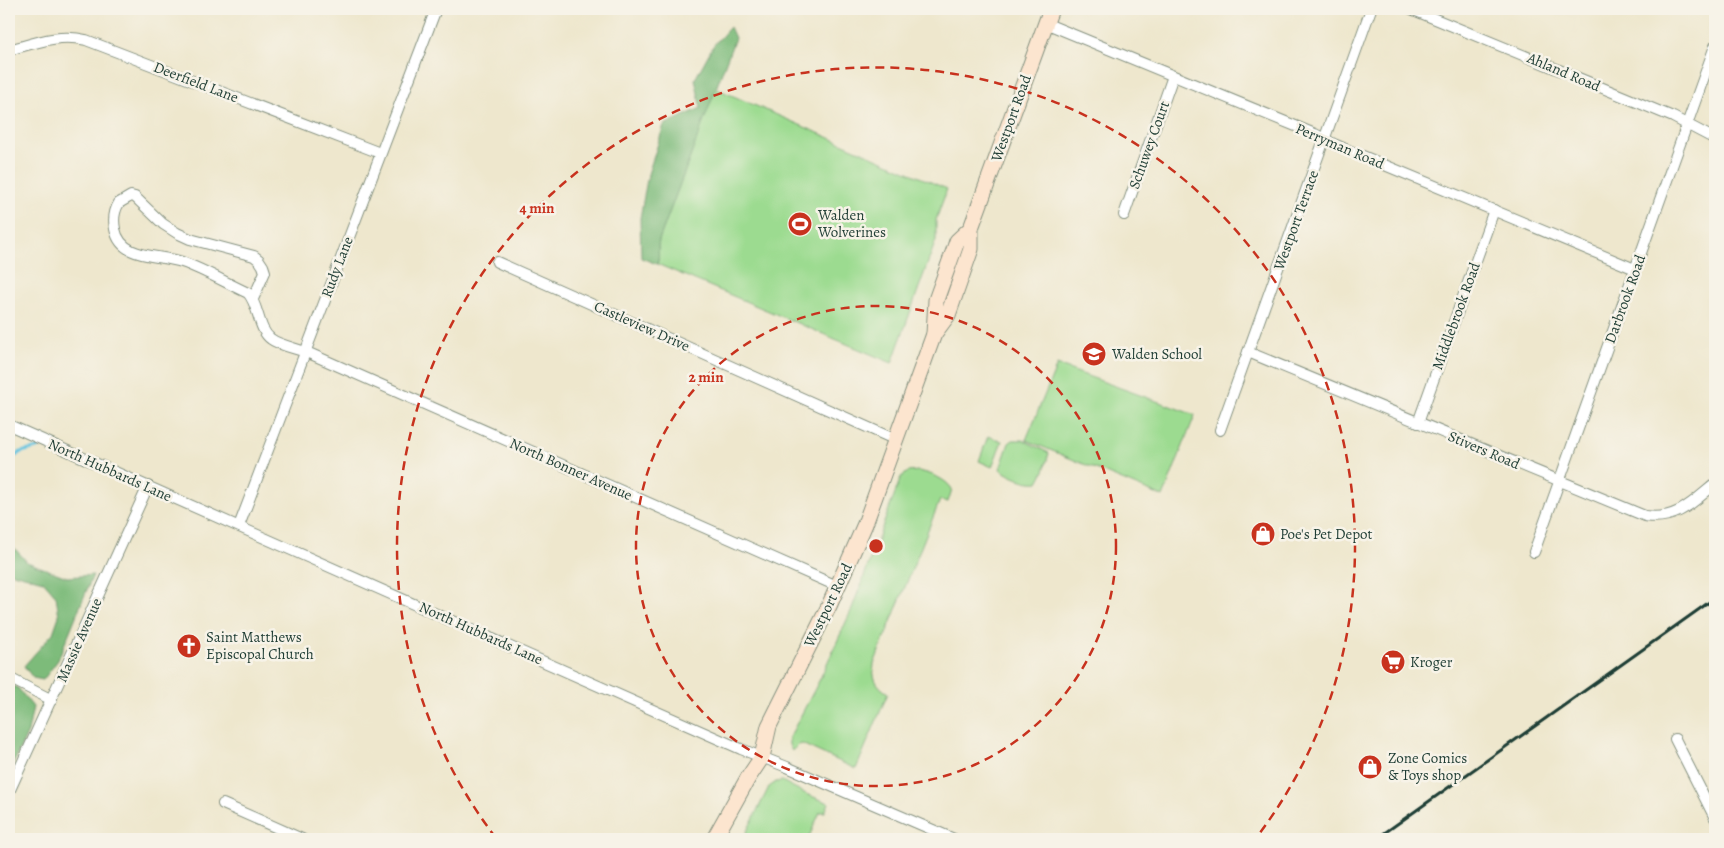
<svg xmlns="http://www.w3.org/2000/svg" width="1724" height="848" viewBox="0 0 1724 848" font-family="Alegreya,serif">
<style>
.green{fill:#9cdb90;stroke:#5e8c62}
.forest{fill:#7dbb7a;stroke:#4e7c57}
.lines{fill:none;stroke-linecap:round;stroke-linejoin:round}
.stream{stroke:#63c5e1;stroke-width:3}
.minor-casing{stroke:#869280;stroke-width:12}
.secondary-casing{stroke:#869280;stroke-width:17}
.minor{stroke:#fff;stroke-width:10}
.secondary{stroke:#fce5cf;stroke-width:15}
.rail{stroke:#1f3d34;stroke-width:3}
.ring{fill:none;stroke:#c8321e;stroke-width:2.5;stroke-dasharray:9 6}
.labels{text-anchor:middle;stroke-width:5;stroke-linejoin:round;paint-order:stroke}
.street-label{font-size:15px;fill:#1f3d34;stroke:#f7f3e8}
.poi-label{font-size:15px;fill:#1f3d34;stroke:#f7f3e8;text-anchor:start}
.centre{fill:#c8321e;stroke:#f7f3e8;stroke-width:2.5}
.ring-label{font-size:15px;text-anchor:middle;font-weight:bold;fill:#c8321e;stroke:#f7f3e8;stroke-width:5;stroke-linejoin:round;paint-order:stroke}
</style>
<rect width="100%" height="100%" fill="#f7f3e8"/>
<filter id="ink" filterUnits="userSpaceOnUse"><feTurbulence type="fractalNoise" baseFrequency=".02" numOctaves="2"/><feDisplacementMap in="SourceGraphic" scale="10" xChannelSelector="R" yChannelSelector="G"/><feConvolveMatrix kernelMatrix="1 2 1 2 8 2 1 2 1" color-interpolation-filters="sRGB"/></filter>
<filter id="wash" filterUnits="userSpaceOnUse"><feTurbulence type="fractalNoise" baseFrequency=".0096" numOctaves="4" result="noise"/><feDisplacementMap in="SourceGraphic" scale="20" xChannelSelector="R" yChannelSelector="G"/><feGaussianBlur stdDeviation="1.12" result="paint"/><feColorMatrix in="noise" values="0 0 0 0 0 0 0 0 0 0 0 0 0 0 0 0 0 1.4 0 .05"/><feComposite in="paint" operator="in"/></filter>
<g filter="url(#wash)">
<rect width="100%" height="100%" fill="#eee7cd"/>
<g class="green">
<path d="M715,88l232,101 -11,31v20l-44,123 -235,-99c3,-8 0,-15 2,-24z"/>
<path d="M1057,365l138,50 -32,82 -137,-57z"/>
<path d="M988,436l14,5 -10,26 -13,-6z"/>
<path d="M1013,440h10l26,13 -5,18 -6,11c-11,2 -29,-6 -38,-13l9,-26z"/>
<path d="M918,471c12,2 28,8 34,18l-4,13 -8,-2 -66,164c-2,13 2,22 14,29l-32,76 -54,-25 -4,1 -6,6 -3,-6v-7l30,-57 32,-70 50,-134 7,-5z"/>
<path d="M782,781l24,13 23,9 -4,9h-5l-12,27h-65l26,-52 7,-5z"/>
</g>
<g class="forest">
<path d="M730,27l5,11 -76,202c-2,9 1,16 -2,24l-16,-6 -1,-40 8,-44 16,-49 37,-17 -6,-29 18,-33z"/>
<path d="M9,542l18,20 40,15 26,-2 -35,85 -15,20 -10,-2 -9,-12 29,-33 6,-17 -3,-20 -13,-15 -34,-9z"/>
<path d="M9,684l9,4 15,19 -5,25 -19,41z"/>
</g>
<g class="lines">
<path class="stream" d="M9,459c6,-1 7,-4 12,-7 6,-2 12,-2 18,-5"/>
</g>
</g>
<g filter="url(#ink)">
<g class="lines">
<defs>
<g id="minor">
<path d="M1411,9l262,108 42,22"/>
<path d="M1045,23l270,111 19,10 301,125"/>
<path d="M9,50c26,-7 51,-17 77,-10l294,113"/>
<path d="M1124,215l49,-139"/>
<path d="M497,262l399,178"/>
<path d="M253,299l12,-27 -2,-6 -4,-6 -5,-4 -64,-17 -13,-6 -14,-9 -28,-27 -4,-1 -12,7c-5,8 -6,16 -4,26 6,31 43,25 67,33 23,8 44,21 66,31 11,12 10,37 23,46 9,7 29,10 40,15l526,232"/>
<path d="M1248,352l397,164c31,5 48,-14 70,-32"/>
<path d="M1418,423l76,-213"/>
<path d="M9,425l732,324 46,18 167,72"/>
<path d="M1220,430l151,-421"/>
<path d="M239,526l197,-517"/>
<path d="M1534,552l181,-506"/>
<path d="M9,678l43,22"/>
<path d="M1675,739l40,79"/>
<path d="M9,792l139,-306"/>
<path d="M223,804l79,35"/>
</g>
<g id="secondary">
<path d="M934,334l14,-19 7,-20 16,-46v-21l80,-219"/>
<path d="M714,839l34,-61 14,-21 7,-31 60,-120 36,-82 69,-190 2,-34 19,-53 2,-6 14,-13"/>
</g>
</defs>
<use href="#minor" class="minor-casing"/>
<use href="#secondary" class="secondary-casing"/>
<use href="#minor" class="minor"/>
<use href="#secondary" class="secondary"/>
<path class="rail" d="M1376,839l339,-241"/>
</g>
</g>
<g class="ring">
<circle cx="876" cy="546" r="240"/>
<path d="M496 838A479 479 0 1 1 1256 838"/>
</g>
<defs>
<symbol id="stadium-disc" viewBox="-11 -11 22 22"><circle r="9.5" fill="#c8321e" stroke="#f7f3e8"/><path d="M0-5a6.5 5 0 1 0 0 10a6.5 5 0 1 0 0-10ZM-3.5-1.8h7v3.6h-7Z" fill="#fff"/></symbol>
<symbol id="school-disc" viewBox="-11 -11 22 22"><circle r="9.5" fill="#c8321e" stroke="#f7f3e8"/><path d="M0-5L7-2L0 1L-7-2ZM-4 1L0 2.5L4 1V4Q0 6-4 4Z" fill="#fff"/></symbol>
<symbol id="shop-disc" viewBox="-11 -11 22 22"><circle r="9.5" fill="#c8321e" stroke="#f7f3e8"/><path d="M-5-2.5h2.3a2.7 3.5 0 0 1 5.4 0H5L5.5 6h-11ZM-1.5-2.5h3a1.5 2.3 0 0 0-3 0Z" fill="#fff"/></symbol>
<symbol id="church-disc" viewBox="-11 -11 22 22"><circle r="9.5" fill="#c8321e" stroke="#f7f3e8"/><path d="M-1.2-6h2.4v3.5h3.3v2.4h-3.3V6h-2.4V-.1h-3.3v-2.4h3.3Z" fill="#fff"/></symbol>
<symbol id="supermarket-disc" viewBox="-11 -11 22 22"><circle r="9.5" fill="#c8321e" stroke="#f7f3e8"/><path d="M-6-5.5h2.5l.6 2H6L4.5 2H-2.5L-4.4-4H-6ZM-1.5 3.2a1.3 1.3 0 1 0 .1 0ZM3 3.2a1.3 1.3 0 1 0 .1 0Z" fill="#fff"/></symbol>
</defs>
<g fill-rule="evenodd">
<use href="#stadium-disc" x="786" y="210" width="28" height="28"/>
<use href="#school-disc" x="1080" y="340" width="28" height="28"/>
<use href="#shop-disc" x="1249" y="520" width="28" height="28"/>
<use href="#church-disc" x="175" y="632" width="28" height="28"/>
<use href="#supermarket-disc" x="1379" y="648" width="28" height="28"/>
<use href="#shop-disc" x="1356" y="753" width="28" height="28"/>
</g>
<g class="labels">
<g class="street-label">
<text transform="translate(1564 72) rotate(23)" y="5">Ahland Road</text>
<text transform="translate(196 82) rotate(21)" y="5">Deerfield Lane</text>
<text transform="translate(1011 118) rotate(-70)" y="5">Westport Road</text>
<text transform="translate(1149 145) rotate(-70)" y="5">Schuwey Court</text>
<text transform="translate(1340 146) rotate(23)" y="5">Perryman Road</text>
<text transform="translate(1296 220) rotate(-70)" y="5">Westport Terrace</text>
<text transform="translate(337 267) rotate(-69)" y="5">Rudy Lane</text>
<text transform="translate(1625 299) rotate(-70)" y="5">Darbrook Road</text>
<text transform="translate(1456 316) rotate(-70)" y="5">Middlebrook Road</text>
<text transform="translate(642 326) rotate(24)" y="5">Castleview Drive</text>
<text transform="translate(1484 450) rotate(23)" y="5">Stivers Road</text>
<text transform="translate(571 469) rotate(24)" y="5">North Bonner Avenue</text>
<text transform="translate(110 470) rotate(24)" y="5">North Hubbards Lane</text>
<text transform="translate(828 605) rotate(-64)" y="5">Westport Road</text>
<text transform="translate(481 633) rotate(24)" y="5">North Hubbards Lane</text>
<text transform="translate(79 640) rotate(-66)" y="5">Massie Avenue</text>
</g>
<g class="poi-label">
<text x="818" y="220">Walden<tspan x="818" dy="17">Wolverines</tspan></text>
<text x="1112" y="359">Walden School</text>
<text x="1280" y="539">Poe's Pet Depot</text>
<text x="206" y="642">Saint Matthews<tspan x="206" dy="17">Episcopal Church</tspan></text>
<text x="1410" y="667">Kroger</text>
<text x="1388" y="763">Zone Comics<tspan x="1388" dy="17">&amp; Toys shop</tspan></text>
</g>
</g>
<circle cx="876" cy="546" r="8" class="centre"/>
<g class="ring-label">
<text x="537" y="213">4 min</text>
<text x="706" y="382">2 min</text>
</g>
<rect width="1724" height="848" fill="none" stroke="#f7f3e8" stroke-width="30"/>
</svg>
